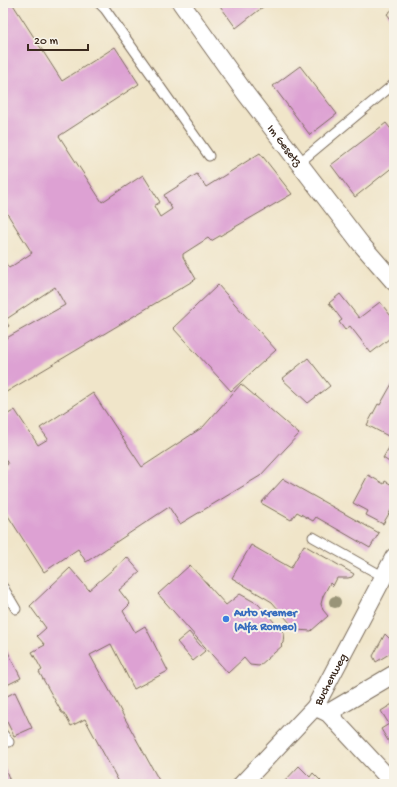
<svg xmlns="http://www.w3.org/2000/svg" width="397" height="787" viewBox="0 0 397 787" font-family="'Gochi Hand',sans-serif">
<style>
.building{fill:#dda1d3}
.lines{fill:none;stroke-linecap:round;stroke-linejoin:round}
.service-casing{stroke:#7a6b5a;stroke-width:11}
.minor-casing{stroke:#7a6b5a;stroke-width:19}
.service{stroke:#fff;stroke-width:9}
.minor{stroke:#fff;stroke-width:17}
.tree{fill:#999478}
.shop-dot{fill:#3f7fe0;stroke:#f7f3e8;stroke-width:1.5}
.labels{text-anchor:middle;stroke-width:4;stroke-linejoin:round;paint-order:stroke}
.street-label{font-size:12px;fill:#3b2a1e;stroke:#f7f3e8}
.shop-label{font-size:12px;font-weight:bold;fill:#366cbe;stroke:#f7f3e8;text-anchor:start}
</style>
<rect width="100%" height="100%" fill="#f7f3e8"/>
<filter id="ink" filterUnits="userSpaceOnUse"><feTurbulence type="fractalNoise" baseFrequency=".025" numOctaves="2"/><feDisplacementMap in="SourceGraphic" scale="8" xChannelSelector="R" yChannelSelector="G"/><feConvolveMatrix kernelMatrix="1 2 1 2 8 2 1 2 1" color-interpolation-filters="sRGB"/></filter>
<filter id="wash" filterUnits="userSpaceOnUse"><feTurbulence type="fractalNoise" baseFrequency=".012" numOctaves="4" result="noise"/><feDisplacementMap in="SourceGraphic" scale="16" xChannelSelector="R" yChannelSelector="G"/><feGaussianBlur stdDeviation="0.9" result="paint"/><feColorMatrix in="noise" values="0 0 0 0 0 0 0 0 0 0 0 0 0 0 0 0 0 1.4 0 .05"/><feComposite in="paint" operator="in"/></filter>
<g filter="url(#wash)">
<rect width="100%" height="100%" fill="#f0e5c9"/>
<g id="blocks">
<g class="building">
<path d="M9,3h3l50,78 53,-34 24,37 -80,52 43,66 41,-27 17,27 -6,4 6,11 12,-8 -8,-14 33,-21 9,13 54,-34 32,41 -81,47 -3,-3 -25,16v3l13,22 -193,115v-34l1,-1 -1,-2v-17l62,-35 -10,-18 -50,33 4,6 -6,4v-68l1,-1 5,7 23,-15 -29,-46v-200z"/>
<path d="M218,3h50l-32,25z"/>
<path d="M394,8v15l-7,-9z"/>
<path d="M300,66l37,48 -27,21 -37,-49z"/>
<path d="M386,123l8,10v33l-39,31 -24,-32z"/>
<path d="M218,285l58,65 -45,41 -58,-63z"/>
<path d="M340,294l19,24 21,-16 14,18v15l-23,18 -21,-27 -5,4 -6,-8 3,-2 -13,-17z"/>
<path d="M308,358l22,28 -22,17 -26,-24z"/>
<path d="M393,382h1v48l-4,7 -23,-12 11,-21 2,1z"/>
<path d="M241,384l58,50 -39,42 -80,48 -11,-17 -83,55 -8,-13 -34,23 -41,-64v-41l5,-3 -5,-8v-39l12,-7 23,35 10,-6 -8,-11 53,-35 49,74 61,-40z"/>
<path d="M394,439v26l-11,-7z"/>
<path d="M368,475l16,9 1,-3 9,5v19l-11,19 -17,-9 2,-4 -15,-8z"/>
<path d="M283,479l96,54 -9,15 -54,-31 -3,4 -16,-9 -6,8 -30,-17z"/>
<path d="M251,545l40,23 13,-23 50,29 -2,3 -4,1h-11l-4,8 -3,-3 -7,13 -2,8 2,6 5,6 -17,15 -15,-1 -24,-28 -40,-24z"/>
<path d="M127,557l13,15 -21,18 11,14 -7,7 12,21 10,-6 23,45 -34,18 -23,-45 -21,11 71,129h-41l-35,-65 -14,7 -7,-13h-2l-23,-41 3,-2 -10,-18 13,-7 -8,-9 9,-8 -16,-22 40,-38 19,22z"/>
<path d="M190,565l36,40 14,-11 18,10 26,29 -1,10 -2,2 1,1 -23,20 -9,-1 -6,-7 -16,15 -70,-79z"/>
<path d="M189,632l16,19 -12,10 -16,-19z"/>
<path d="M385,634l9,9v8l-18,11 -3,-6z"/>
<path d="M7,650l14,28 -18,9v-35z"/>
<path d="M15,692l17,36 -18,8 -11,-22v-16z"/>
<path d="M394,703v38l-4,3 -9,-15 8,-5 -8,-13z"/>
<path d="M4,765l7,19h-8v-18z"/>
<path d="M299,766l11,11 3,-4 8,8 -2,3h-37z"/>
</g>
</g>
</g>
<g filter="url(#ink)">
<use href="#blocks" fill-opacity="0" stroke="#7a6b5a" stroke-width="1"/>
<g class="lines">
<defs>
<g id="service">
<path d="M99,3l6,6 104,147"/>
<path d="M299,163l95,-79"/>
<path d="M313,537l71,40"/>
<path d="M3,587l13,22"/>
<path d="M3,734l6,8"/>
</g>
<g id="minor">
<path id="s1" d="M181,3l65,91 115,150 33,38"/>
<path d="M315,707l13,6 66,71"/>
<path d="M328,713l66,-39"/>
<path id="s2" d="M242,784l73,-77 79,-150"/>
</g>
</defs>
<use href="#service" class="service-casing"/>
<use href="#minor" class="minor-casing"/>
<use href="#service" class="service"/>
<use href="#minor" class="minor"/>
</g>
<circle class="tree" cx="335" cy="602" r="6"/>
</g>
<circle class="shop-dot" cx="226" cy="619" r="4"/>
<g class="labels">
<g class="street-label">
<text dy="4" stroke="none"><textPath href="#s1" startOffset="176">Im Gesetz</textPath></text>
<text dy="4" stroke="none"><textPath href="#s2" startOffset="138">Buchenweg</textPath></text>
</g>
<g class="shop-label">
<text x="234" y="616">Auto Kremer<tspan x="234" dy="14">(Alfa Romeo)</tspan></text>
</g>
</g>
<rect width="397" height="787" fill="none" stroke="#f7f3e8" stroke-width="16"/>
<path d="M28 44v6h60v-6" fill="none" stroke="#3b2a1e" stroke-width="2"/>
<text x="34" y="44" font-size="12" fill="#3b2a1e" stroke="#f7f3e8" stroke-width="3" paint-order="stroke">20 m</text>
</svg>
